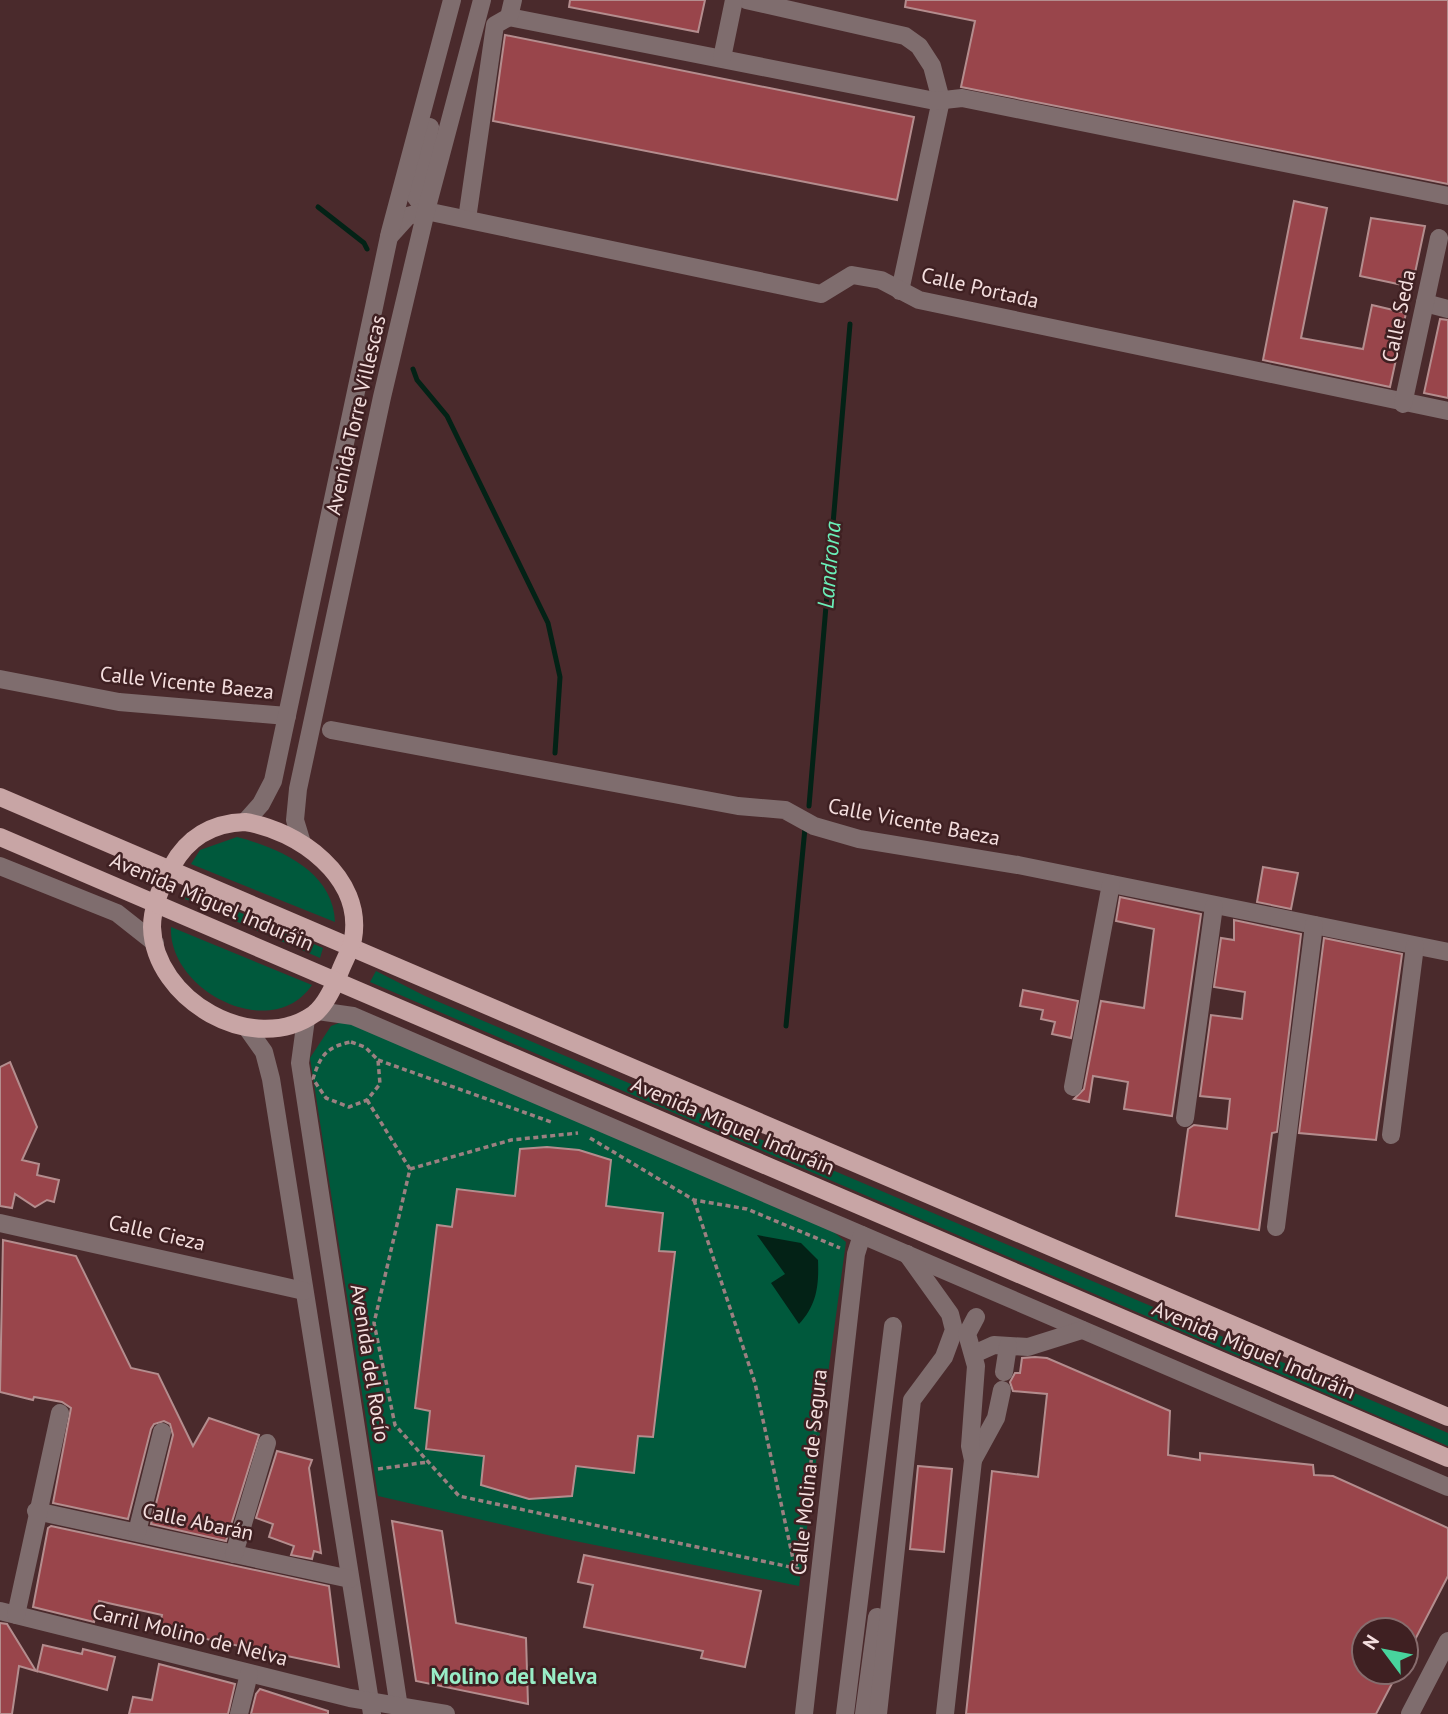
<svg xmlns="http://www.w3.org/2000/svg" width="1448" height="1714" viewBox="0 0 1448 1714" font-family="'PT Sans',sans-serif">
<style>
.green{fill:#00593c;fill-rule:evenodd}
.water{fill:#032216}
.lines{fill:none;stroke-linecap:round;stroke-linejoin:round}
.stream{stroke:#032216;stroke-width:5}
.building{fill:#99454b;stroke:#b48d8e;stroke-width:2}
.path{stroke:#9b8081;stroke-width:3.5;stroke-dasharray:5 3.5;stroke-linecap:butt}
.minor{stroke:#7f6d6e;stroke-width:18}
.major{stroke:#c8a5a5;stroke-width:18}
.labels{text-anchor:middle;stroke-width:5;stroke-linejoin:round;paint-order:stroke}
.street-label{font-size:21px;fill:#f4dede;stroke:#3f2022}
.water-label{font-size:23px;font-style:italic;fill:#6aefb8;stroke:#3f2022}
.neighbourhood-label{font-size:23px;font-weight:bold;fill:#98edc6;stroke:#3f2022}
</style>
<rect width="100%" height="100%" fill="#4a2a2c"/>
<g class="green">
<path d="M237,837c42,11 96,34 98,85l-144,-58 9,-14z"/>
<path d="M188,890l135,58 -3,10 -135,-59z"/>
<path d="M171,927l141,58c-40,59 -144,6 -141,-58z"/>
<path d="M376,971l49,25 1023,437v13l-1078,-464z"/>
<path d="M344,1021l486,208 16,13 -47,344 -234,-47 -187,-43 -68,-438 21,-32zM547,1147l32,3 31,10 -4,46 57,7 -4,38 16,2 -22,183h-15l-4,37 -58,-7 -4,30 -43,3 -48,-14 3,-29 -57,-7 3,-38 -15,-3 22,-182 15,1 5,-38 58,7 5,-46z"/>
</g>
<path class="water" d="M757,1235l44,8 17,17c1,25 -1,45 -19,64l-28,-41 14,-9z"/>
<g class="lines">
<g class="stream">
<path d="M318,207l46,36 3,6"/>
<path d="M413,369l4,11 30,36 101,207 12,54 -5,76"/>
<path d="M809,806l41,-482"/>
<path d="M786,1026l19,-198"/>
</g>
</g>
<g class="building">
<path d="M570,0h135l-7,32 -129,-25z"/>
<path d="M906,0h542v184l-487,-97 14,-66 -70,-14z"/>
<path d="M505,35l409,82 -17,83 -404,-79z"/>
<path d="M1294,201l33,7 -26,130 62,11 9,-44 34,8 -16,74 -127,-27z"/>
<path d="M1371,218l54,8 -13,61 -52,-11z"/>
<path d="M1440,319l8,1v78l-24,-5z"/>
<path d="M1263,867l35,6 -7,36 -34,-7z"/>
<path d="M1120,897l81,17 -29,202 -48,-7 4,-27 -35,-6 -4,26 -15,-3 10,-10 17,-88 43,7 10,-79 -38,-8z"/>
<path d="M1234,920l67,14 -24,198 -5,1 -13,97 -83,-14 12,-87 6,-4 33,4 3,-30 -30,-3 11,-81 31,4 3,-27 -31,-5 7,-49 13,2z"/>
<path d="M1324,938l78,16 -26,186 -77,-7z"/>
<path d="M1023,990l55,11 -7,37 -19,-4 3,-12 -14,-3 2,-9 -23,-4z"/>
<path d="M10,1062l27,65 -15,33 17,4 -2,11 22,5 -5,22 -7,-2 -12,7 -20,-13 -3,14 -12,-2v-139z"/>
<path d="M547,1147l32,3 32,10 -5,46 57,7 -4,38 16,1 -22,185 -15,-1 -4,37 -58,-7 -4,30 -43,3 -48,-14 3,-29 -58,-7 4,-38 -15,-3 22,-183 15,2 5,-38 58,7 5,-47z"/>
<path d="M3,1240l73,16 55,112 27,6 35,72 16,-28 50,17 -33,106 -75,-17 22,-89 -3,-11 -6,-3 -10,3 -3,5 -23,90 -75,-16 18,-95 -9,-6 -28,-5 -1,3 -33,-8z"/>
<path d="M1035,1357l12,1 123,53 -2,44 32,5v-7l113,12 1,10 19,1 115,52v48l-42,81v-27h-42v42h34l-22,42h-410l26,-243 46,6 9,-83 -34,-3 -3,-9 5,-9h5l2,-15z"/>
<path d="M277,1451l35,9 -3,8 12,85 -7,-2 -2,8 -21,-4 3,-9 -25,-9 4,-13 -17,-6z"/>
<path d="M918,1466l34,3 -8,83 -34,-3z"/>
<path d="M392,1521l50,10 14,92 70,15 2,66 -112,-23z"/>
<path d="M51,1526l278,60 10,81 -180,-38 3,-14 -63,-14 -5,21 -61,-15 15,-79z"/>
<path d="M584,1555l177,36 -16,76 -44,-9 2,-7 -119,-24 9,-42 -15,-3z"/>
<path d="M0,1623l7,1 29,47 -17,-5 -7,48h-12z"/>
<path d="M43,1645l39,9 1,-5 32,8 -8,33 -70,-19z"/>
<path d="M159,1664l76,20 -7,30h-99l4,-17 19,3z"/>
<path d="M260,1689l68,22v3h-77l5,-20z"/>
</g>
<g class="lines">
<g class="path">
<path d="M351,1042l14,5 13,13 2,24 -13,16 -18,7 -23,-9 -13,-19c7,-23 13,-32 38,-37z"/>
<path d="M378,1060l176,63"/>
<path d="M367,1100l43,69 -36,154 21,102 64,71 345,74"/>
<path d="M590,1138l104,62 53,9 93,39"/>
<path d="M410,1169l101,-29 67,-7"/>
<path d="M694,1200l61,183 40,185"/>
<path d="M378,1469l50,-7"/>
<path d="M796,1566l26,-180"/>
</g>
<g class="minor">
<path d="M746,0l159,36 14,10 13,20 9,34 -41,191"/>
<path d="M509,17l426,84 27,-3 486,98"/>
<path d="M722,58l12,-58"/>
<path d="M426,211l-11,-15 15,-69"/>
<path d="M467,219l28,-194 14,-8 4,-17"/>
<path d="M389,237l19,-21 18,-5 395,83 31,-19 29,5 38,20 529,111"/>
<path d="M1425,303l23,6"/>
<path d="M1403,404l36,-166"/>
<path d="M0,679l119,23 168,14"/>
<path d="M331,730l407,76 47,4 29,16 45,13 159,26 430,87"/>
<path d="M245,822l16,-18 12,-23 117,-549 62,-232"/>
<path d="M302,843l-7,-23 3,-31 84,-392 44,-186 56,-211"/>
<path d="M0,866l117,47 38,30"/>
<path d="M318,1011l35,5 1095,471"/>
<path d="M306,1019l-6,44 100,651"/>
<path d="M247,1028l17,24 7,27 101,635"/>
<path d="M1073,1087l38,-203"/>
<path d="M1185,1118l29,-212"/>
<path d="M1391,1135l24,-189"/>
<path d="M0,1223l304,68"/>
<path d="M1276,1227l38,-302"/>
<path d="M974,1354l20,-9 34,2 54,-17"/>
<path d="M1004,1372l4,-26"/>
<path d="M973,1460l23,-42 6,-28"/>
<path d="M36,1511l314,68"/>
<path d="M137,1532l25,-100"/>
<path d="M234,1554l33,-111"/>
<path d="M0,1611l350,87 96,16"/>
<path d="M16,1615l44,-202"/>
<path d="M239,1714l10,-40"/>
<path d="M804,1714l52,-460 6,-19"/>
<path d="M845,1714l48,-388"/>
<path d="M864,1714l13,-97"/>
<path d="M878,1714l34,-314 32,-43 10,-27 -4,-16 -43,-60"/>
<path d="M945,1714l28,-254 -3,-14 6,-80 -9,-32 9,-17"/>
<path d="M1410,1714l38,-73"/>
</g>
<g class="major">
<path d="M0,797l1448,620"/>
<path d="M245,822c53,8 119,55 108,117 -2,10 -8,20 -12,30 -6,14 -14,35 -27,45 -61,43 -160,-14 -162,-87 0,-21 10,-43 20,-61 16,-29 40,-43 73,-44z"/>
<path d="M0,837l1448,621"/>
</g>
</g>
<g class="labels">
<g class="street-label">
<text transform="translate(980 288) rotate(13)" y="7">Calle Portada</text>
<text transform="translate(1399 316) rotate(-78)" y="7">Calle Seda</text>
<text transform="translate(356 415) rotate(-77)" y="7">Avenida Torre Villescas</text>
<text transform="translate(187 683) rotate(6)" y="7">Calle Vicente Baeza</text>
<text transform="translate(914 822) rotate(11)" y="7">Calle Vicente Baeza</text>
<text transform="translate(212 902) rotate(23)" y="7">Avenida Miguel Induráin</text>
<text transform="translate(733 1126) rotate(23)" y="7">Avenida Miguel Induráin</text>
<text transform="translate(157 1233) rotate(13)" y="7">Calle Cieza</text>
<text transform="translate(1254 1350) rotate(23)" y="7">Avenida Miguel Induráin</text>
<text transform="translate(370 1363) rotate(81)" y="7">Avenida del Rocío</text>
<text transform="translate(809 1472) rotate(-84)" y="7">Calle Molina de Segura</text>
<text transform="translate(198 1522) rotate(12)" y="7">Calle Abarán</text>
<text transform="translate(190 1635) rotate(14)" y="7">Carril Molino de Nelva</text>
</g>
<g class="water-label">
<text transform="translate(829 565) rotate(-85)" y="8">Landrona</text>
</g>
<g class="neighbourhood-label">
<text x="514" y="1684">Molino del Nelva</text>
</g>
</g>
<g transform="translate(1385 1651) rotate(302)"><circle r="33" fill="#3f2022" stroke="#876c6d" stroke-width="2"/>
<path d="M0-5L12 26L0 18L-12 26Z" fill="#48d49d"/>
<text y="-10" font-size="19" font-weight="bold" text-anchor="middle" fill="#f4dede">N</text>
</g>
</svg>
